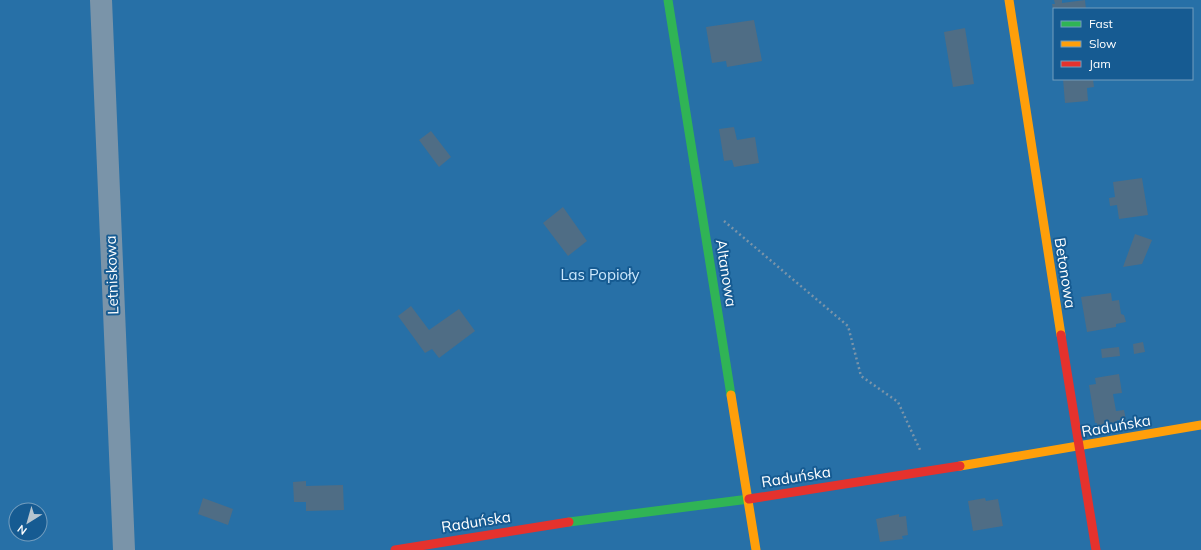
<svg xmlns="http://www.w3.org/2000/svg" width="1201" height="550" viewBox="0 0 1201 550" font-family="Mulish,sans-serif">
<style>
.green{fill:#2770a7;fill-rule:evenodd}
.building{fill:#4f6d85}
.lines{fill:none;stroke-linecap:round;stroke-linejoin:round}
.path{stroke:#7a94a9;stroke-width:2.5;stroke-dasharray:2 3;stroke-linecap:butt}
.street{stroke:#7a94a9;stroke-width:22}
.fast{stroke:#30b455;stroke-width:9}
.slow{stroke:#ff9f0a;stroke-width:9}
.jam{stroke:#e5322d;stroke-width:9}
.labels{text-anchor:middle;stroke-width:4;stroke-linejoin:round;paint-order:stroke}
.street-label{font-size:15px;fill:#fff;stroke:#165b92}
.park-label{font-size:15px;fill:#cbe7fc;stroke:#165b92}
</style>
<rect width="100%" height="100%" fill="#325876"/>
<path class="green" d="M0,0h1201v550h-1201zM1054,9h138v70h-138zM16,510h24v24h-24z"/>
<g class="building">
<path d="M1054,0h8v3l23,-3 1,9h-33l-1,-5h3z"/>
<path d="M754,20l8,41 -35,6 -1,-6 -14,2 -6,-36z"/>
<path d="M965,28l9,56 -21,3 -9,-55z"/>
<path d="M1063,79h30l1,8 -7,1 1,13 -23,2z"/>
<path d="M734,127l3,13 18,-3 4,26 -25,4 -2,-7 -8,1 -5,-32z"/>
<path d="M431,131l20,26 -12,10 -20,-27z"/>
<path d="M1142,178l6,37 -29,4 -2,-14 -7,1 -1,-8 6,-1 -2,-15z"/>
<path d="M563,207l24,34 -19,15 -25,-33z"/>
<path d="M1135,234l17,6 -10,24 -19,3z"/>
<path d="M1111,293l1,8 7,-1 2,14 3,1 2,7 -10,2v3l-29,5 -6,-35z"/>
<path d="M411,306l18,24 30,-21 16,22 -36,27 -7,-9 -7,4 -27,-37z"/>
<path d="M1143,342l2,10 -11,2 -1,-10z"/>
<path d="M1119,347l1,9 -18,2 -1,-9z"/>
<path d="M1119,374l3,19 -9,1 3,17 8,-1 2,10h-9l1,6 -20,3 -1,-6h-2l-6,-38 7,-1 -1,-6z"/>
<path d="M306,481v5l37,-1 1,25 -38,1v-9h-12l-1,-20z"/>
<path d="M203,498l30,11 -5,16 -30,-11z"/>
<path d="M985,498l1,3 12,-2 5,27 -30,5 -5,-30z"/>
<path d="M899,514v3l7,-1 2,19 -6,1 1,3 -23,3 -4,-23z"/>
</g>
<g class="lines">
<path class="path" d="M724,221l124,105 13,50 37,26 23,50"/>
<path class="street" d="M101,0l23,550"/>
<g class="fast">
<path d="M668,0l63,395"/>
<path d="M569,522l180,-23"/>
</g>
<g class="slow">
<path d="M1009,0l52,335"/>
<path d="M731,395l25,155"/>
<path d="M960,466l241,-41"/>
</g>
<g class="jam">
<path d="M1061,335l35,215"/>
<path d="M749,499l211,-33"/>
<path d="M395,550l174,-28"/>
</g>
</g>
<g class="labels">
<g class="street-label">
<text transform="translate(726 273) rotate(81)" y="5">Altanowa</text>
<text transform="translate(1065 273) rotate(81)" y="5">Betonowa</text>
<text transform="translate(112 275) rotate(-92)" y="5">Letniskowa</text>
<text transform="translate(1116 426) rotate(-10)" y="5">Raduńska</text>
<text transform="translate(796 477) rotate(-9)" y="5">Raduńska</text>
<text transform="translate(476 522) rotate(-9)" y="5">Raduńska</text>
</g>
<g class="park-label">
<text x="600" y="280">Las Popioły</text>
</g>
</g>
<rect x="1053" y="8" width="140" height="72" fill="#165b92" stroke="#739dbe"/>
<rect x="1061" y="21" width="20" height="6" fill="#30b455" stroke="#739dbe"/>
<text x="1089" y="28" font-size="12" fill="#ffffff">Fast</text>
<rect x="1061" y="41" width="20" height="6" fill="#ff9f0a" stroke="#739dbe"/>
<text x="1089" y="48" font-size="12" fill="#ffffff">Slow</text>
<rect x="1061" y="61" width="20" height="6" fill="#e5322d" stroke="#739dbe"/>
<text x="1089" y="68" font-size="12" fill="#ffffff">Jam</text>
<g transform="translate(28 522) rotate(217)"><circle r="19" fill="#165b92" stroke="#739dbe"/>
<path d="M0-3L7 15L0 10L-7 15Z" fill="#b7c5cf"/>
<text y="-6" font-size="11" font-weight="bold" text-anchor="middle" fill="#ffffff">N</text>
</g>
</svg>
